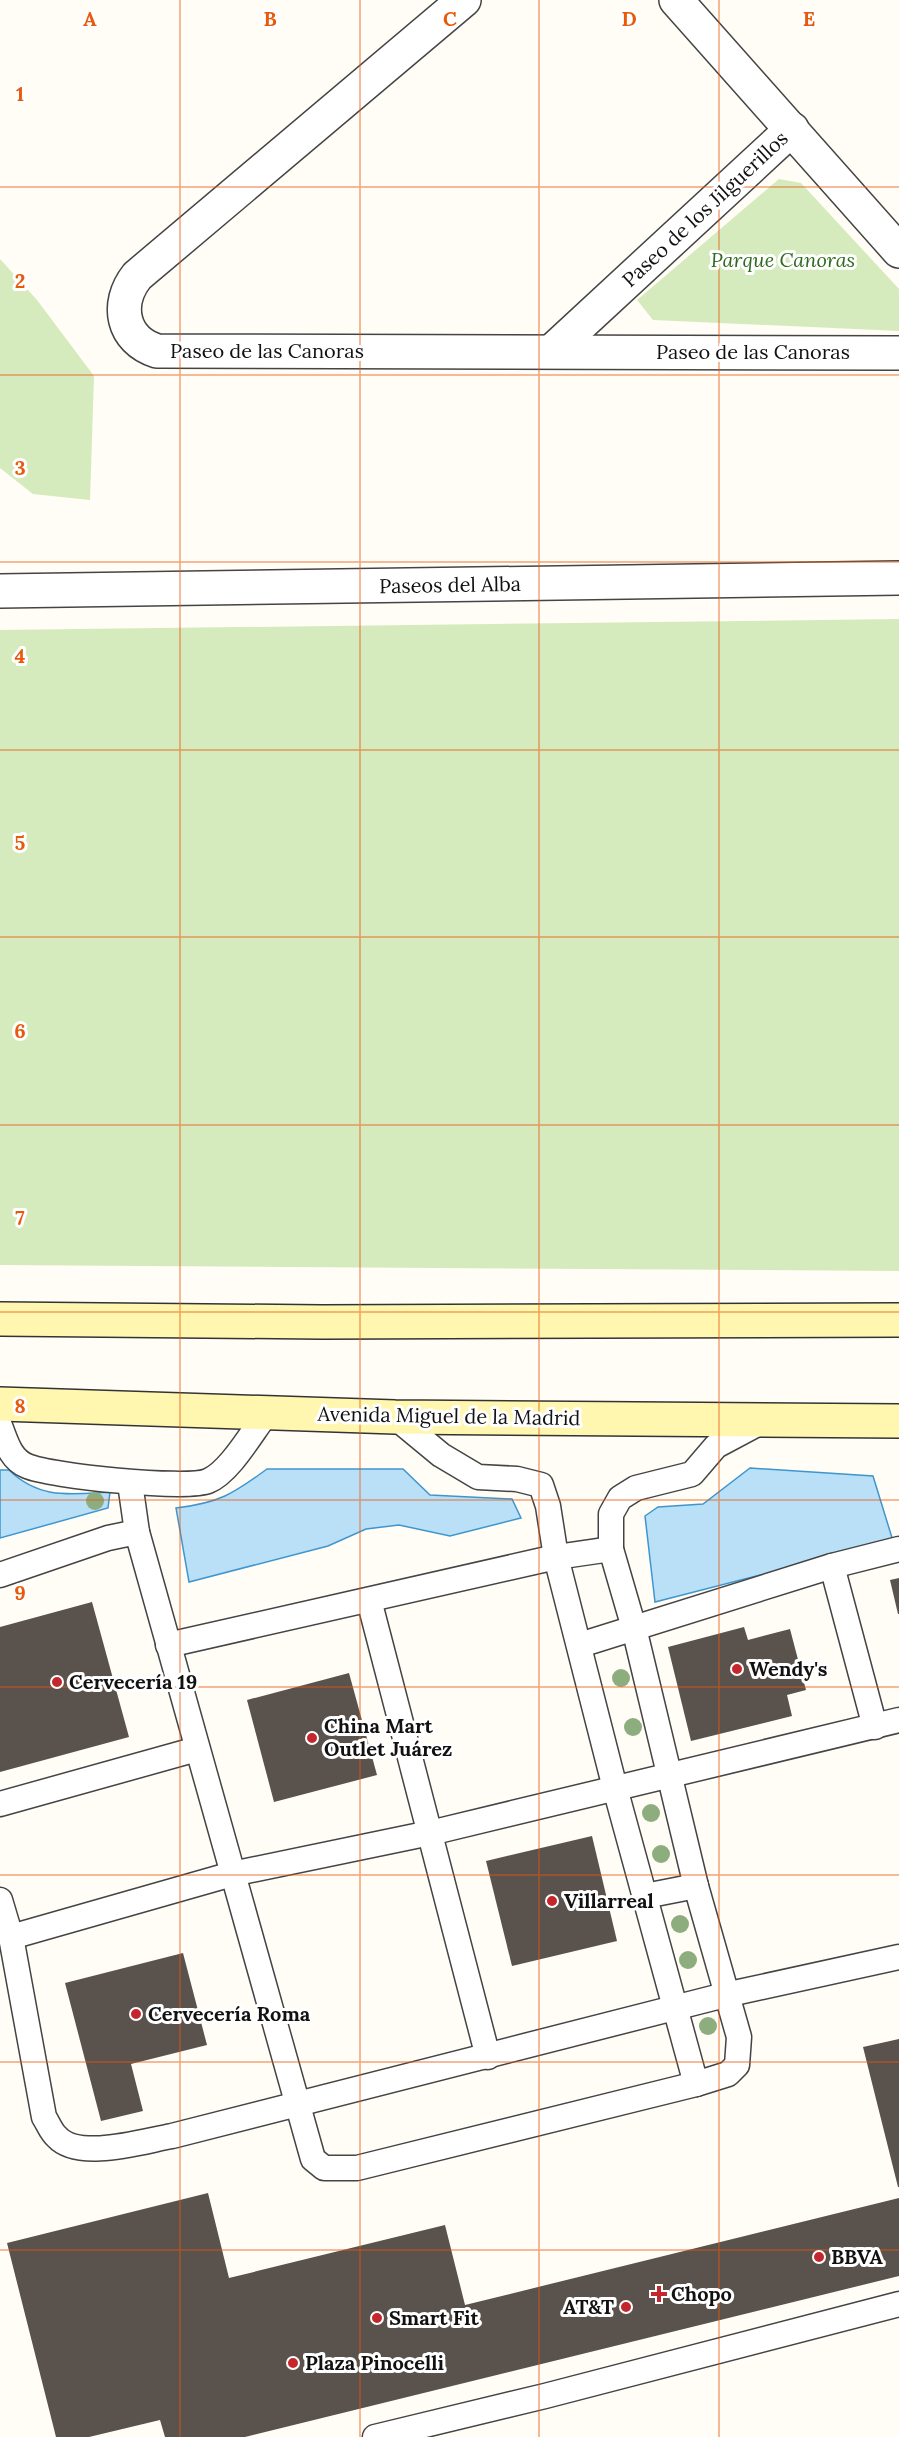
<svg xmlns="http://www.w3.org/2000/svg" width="899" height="2437" viewBox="0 0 899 2437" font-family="Lora,serif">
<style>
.green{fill:#d5ebbd}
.water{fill:#b9e0f7;stroke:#3f96cf;stroke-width:1.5}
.building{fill:#5a524d}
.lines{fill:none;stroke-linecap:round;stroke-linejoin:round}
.service-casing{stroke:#444;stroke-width:27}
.minor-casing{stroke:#444;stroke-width:36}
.tertiary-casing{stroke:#444;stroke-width:36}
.secondary-casing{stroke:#333;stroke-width:36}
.service{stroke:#fff;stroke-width:24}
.minor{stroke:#fff;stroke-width:33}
.tertiary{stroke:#fff;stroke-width:33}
.secondary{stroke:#fff6b0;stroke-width:33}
.tree{fill:#8dad7f}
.grid{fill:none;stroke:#e8590c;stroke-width:1.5;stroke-opacity:0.55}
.poi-dot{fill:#c4262e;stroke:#fff;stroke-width:2}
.labels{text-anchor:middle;stroke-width:6;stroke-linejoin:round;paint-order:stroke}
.street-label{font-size:20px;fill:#111;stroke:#fff}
.park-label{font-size:20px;font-style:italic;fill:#2f6b1f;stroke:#fff}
.poi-label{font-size:20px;font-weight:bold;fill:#111;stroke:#fff;text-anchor:start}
.grid-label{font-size:20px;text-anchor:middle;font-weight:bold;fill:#e8590c;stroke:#fff;stroke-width:6;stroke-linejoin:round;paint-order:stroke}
</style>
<rect width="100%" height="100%" fill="#fffdf5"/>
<g class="green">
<path d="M779,179l22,4 98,106v42l-246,-11 -16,-20z"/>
<path d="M0,259l37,41 57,76 -4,124 -57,-6 -33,-26z"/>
<path d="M899,619v652l-899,-6v-635z"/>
</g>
<g class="water">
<path d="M750,1468l123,8 20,65 -238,61 -10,-86 13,-9 45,-3z"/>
<path d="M267,1469h136l27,26 82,4 9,19 -71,18 -51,-11 -33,4 -38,17 -139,36 -13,-74c43,-5 57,-14 91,-39z"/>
<path d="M0,1470h9c31,30 62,24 101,22l-2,16 -108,30z"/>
</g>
<g class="building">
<path d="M899,1578v36h-1l-8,-34z"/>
<path d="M92,1602l37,135 -129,35v-145z"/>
<path d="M744,1627l4,13 42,-11 16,61 -19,5 5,21 -101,25 -23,-94z"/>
<path d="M349,1673l28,102 -103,27 -27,-102z"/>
<path d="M592,1836l25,105 -105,25 -26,-105z"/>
<path d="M183,1953l24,92 -76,19 12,47 -42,10 -36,-138z"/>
<path d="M899,2039v148h-1l-35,-140z"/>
<path d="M208,2193l21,85 216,-53 20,80 434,-107v78l-654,161h-80l-5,-17 -71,17h-33l-49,-194z"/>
</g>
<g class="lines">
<defs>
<g id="service">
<path d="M395,1417l46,38 37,22 39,2 24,6 7,21 8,51 59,231 81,296 32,-10 9,-9 2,-28 -43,-151 -62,-258 -23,-79v-35l9,-16 16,-10 56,-14 24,-28 47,-25"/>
<path d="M0,1426c6,15 10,33 27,40 23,10 159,24 181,15 22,-9 44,-49 59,-68"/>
<path d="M130,1483l7,49"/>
<path d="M832,1566l67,-17"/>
<path d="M0,1575l108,-37 29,-6 176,627 11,9h33l339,-84"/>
<path d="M369,1600l119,457"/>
<path d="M168,1645l388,-88 55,-8"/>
<path d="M580,1645l252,-79 43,161"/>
<path d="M0,1804l197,-55"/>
<path d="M645,1896l51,-10"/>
<path d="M0,1900l11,37 33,180c4,6 7,15 13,20 22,24 86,4 115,-1l553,-141 174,-38"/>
<path d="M11,1937l221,-63 198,-41 469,-113"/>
<path d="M375,2437l170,-41 354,-92"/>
</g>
<g id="minor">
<path d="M464,0l-327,276c-22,28 -15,64 20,75l742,2"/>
<path d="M676,0l223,251"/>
<path d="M552,351l240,-222"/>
</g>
<path id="tertiary" d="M0,591l899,-13"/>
<g id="secondary">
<path d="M0,1319l322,3 577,-2"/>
<path d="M0,1404l395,13 504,4"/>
</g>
</defs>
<use href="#service" class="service-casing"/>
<use href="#minor" class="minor-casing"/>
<use href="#tertiary" class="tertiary-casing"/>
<use href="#secondary" class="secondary-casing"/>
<use href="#service" class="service"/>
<use href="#minor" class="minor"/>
<use href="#tertiary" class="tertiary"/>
<use href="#secondary" class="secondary"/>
</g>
<g class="tree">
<circle cx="95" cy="1501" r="9"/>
<circle cx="621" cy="1678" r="9"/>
<circle cx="633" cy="1727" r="9"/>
<circle cx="651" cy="1813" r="9"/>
<circle cx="661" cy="1854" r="9"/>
<circle cx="680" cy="1924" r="9"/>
<circle cx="688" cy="1960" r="9"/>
<circle cx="708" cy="2026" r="9"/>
</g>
<path class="grid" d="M180,0v2437M360,0v2437M539,0v2437M719,0v2437M0,187h899M0,375h899M0,562h899M0,750h899M0,937h899M0,1125h899M0,1312h899M0,1500h899M0,1687h899M0,1875h899M0,2062h899M0,2250h899"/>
<g class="poi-dot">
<circle cx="737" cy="1669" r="6"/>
<circle cx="57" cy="1682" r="6"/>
<circle cx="312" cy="1738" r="6"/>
<circle cx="552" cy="1901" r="6"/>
<circle cx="136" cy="2014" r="6"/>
<circle cx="819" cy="2257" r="6"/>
<path d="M656 2285h6v6h6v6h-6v6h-6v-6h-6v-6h6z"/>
<circle cx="626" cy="2307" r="6"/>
<circle cx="377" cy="2318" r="6"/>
<circle cx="293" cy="2363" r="6"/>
</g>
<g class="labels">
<g class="street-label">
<text transform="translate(705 209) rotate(-43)" y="7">Paseo de los Jilguerillos</text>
<text x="267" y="358">Paseo de las Canoras</text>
<text x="753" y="359">Paseo de las Canoras</text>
<text transform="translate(450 585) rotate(-1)" y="7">Paseos del Alba</text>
<text transform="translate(449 1416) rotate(1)" y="7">Avenida Miguel de la Madrid</text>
</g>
<g class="park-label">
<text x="783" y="267">Parque Canoras</text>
</g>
<g class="poi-label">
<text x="749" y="1676">Wendy's</text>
<text x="69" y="1689">Cervecería 19</text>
<text x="324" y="1733">China Mart<tspan x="324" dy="23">Outlet Juárez</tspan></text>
<text x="564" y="1908">Villarreal</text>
<text x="148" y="2021">Cervecería Roma</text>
<text x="831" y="2264">BBVA</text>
<text x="671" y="2301">Chopo</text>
<text x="614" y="2314" text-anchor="end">AT&amp;T</text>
<text x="389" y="2325">Smart Fit</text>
<text x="305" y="2370">Plaza Pinocelli</text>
</g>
</g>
<g class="grid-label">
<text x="90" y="26">A</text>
<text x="270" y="26">B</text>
<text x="450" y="26">C</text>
<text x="629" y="26">D</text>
<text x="809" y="26">E</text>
<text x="20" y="101">1</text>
<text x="20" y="288">2</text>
<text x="20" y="475">3</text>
<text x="20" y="663">4</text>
<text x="20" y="850">5</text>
<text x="20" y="1038">6</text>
<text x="20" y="1225">7</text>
<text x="20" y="1413">8</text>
<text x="20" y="1600">9</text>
</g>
</svg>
